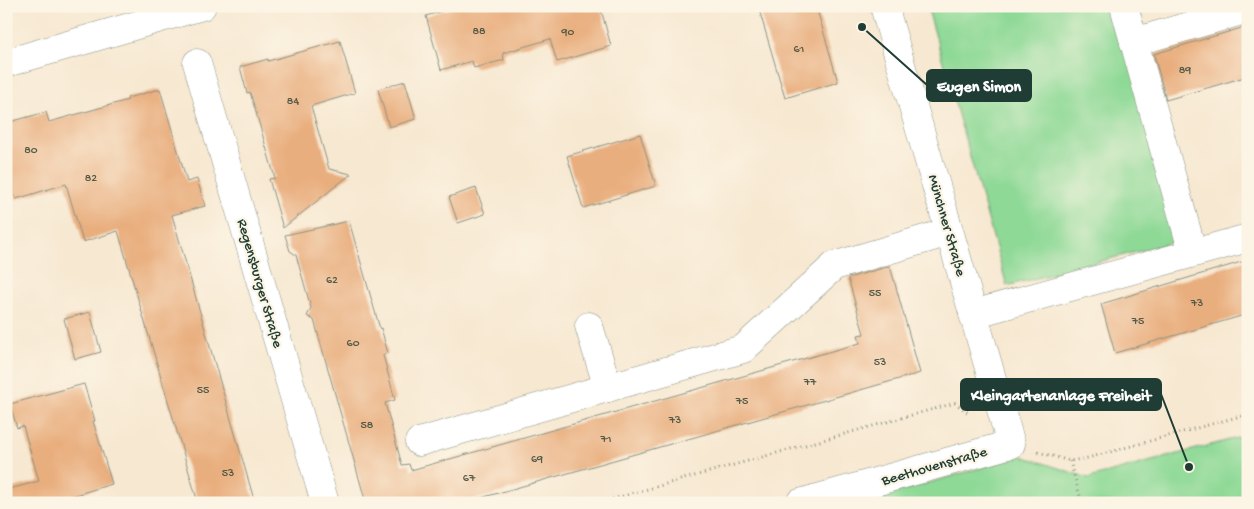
<svg xmlns="http://www.w3.org/2000/svg" width="1254" height="509" viewBox="0 0 1254 509" font-family="'Gochi Hand',sans-serif">
<style>
.green{fill:#8ed996;stroke:#568b65}
.building{fill:#e9ae7e}
.lines{fill:none;stroke-linecap:round;stroke-linejoin:round}
.minor-casing{stroke:#8b9282;stroke-width:29}
.major-casing{stroke:#8b9282;stroke-width:29}
.path{stroke:#8b9282;stroke-width:3;stroke-dasharray:1 4;stroke-linecap:butt}
.minor{stroke:#fff;stroke-width:28}
.major{stroke:#fff;stroke-width:28}
.labels{text-anchor:middle;stroke-width:4.5;stroke-linejoin:round;paint-order:stroke}
.number-label{font-size:12px;fill:#525946}
.street-label{font-size:15px;fill:#1f3d34;stroke:#fcf5e5}
.leader{fill:none;stroke:#1f3d34;stroke-width:2}
.callout-dot{fill:#1f3d34;stroke:#fcf5e5;stroke-width:2}
.callout{fill:#1f3d34;stroke:#1f3d34;stroke-width:2}
.callout-label{font-size:16px;text-anchor:middle;font-weight:bold;fill:#fff}
</style>
<rect width="100%" height="100%" fill="#fcf5e5"/>
<filter id="ink" filterUnits="userSpaceOnUse"><feTurbulence type="fractalNoise" baseFrequency=".02" numOctaves="2"/><feDisplacementMap in="SourceGraphic" scale="10" xChannelSelector="R" yChannelSelector="G"/><feConvolveMatrix kernelMatrix="1 2 1 2 8 2 1 2 1" color-interpolation-filters="sRGB"/></filter>
<filter id="wash" filterUnits="userSpaceOnUse"><feTurbulence type="fractalNoise" baseFrequency=".0096" numOctaves="4" result="noise"/><feDisplacementMap in="SourceGraphic" scale="20" xChannelSelector="R" yChannelSelector="G"/><feGaussianBlur stdDeviation="1.12" result="paint"/><feColorMatrix in="noise" values="0 0 0 0 0 0 0 0 0 0 0 0 0 0 0 0 0 1.4 0 .05"/><feComposite in="paint" operator="in"/></filter>
<g filter="url(#wash)">
<rect width="100%" height="100%" fill="#f7e8d1"/>
<g class="green">
<path d="M927,6h196l66,232 -182,48z"/>
<path d="M1248,435v68h-389l163,-47 67,22z"/>
</g>
<g id="blocks">
<g class="building">
<path d="M458,6h142l11,40 -54,16 -7,-23 -47,14 1,7 -30,8 -2,-7 -31,9 -15,-54z"/>
<path d="M758,6h58l22,76 -53,16z"/>
<path d="M1248,26v50l-82,24 -12,-46z"/>
<path d="M340,41l15,52 -44,13 18,63 22,5 -68,54 -14,-49 6,-1 -25,-86 -3,1 -7,-26 28,-8v2z"/>
<path d="M405,81l11,38 -27,8 -11,-38z"/>
<path d="M160,89l27,93 10,-3 8,27 -33,9 83,288h-57l-80,-272 -35,11 -17,-58 -50,15 -3,-9 -7,2v-69l40,-11 3,10 79,-22 -1,-2z"/>
<path d="M640,134l16,52 -73,22 -16,-52z"/>
<path d="M476,188l9,26 -27,9 -9,-26z"/>
<path d="M349,221l31,108 1,-1 7,25 -5,2 12,45 -10,3 17,62 7,-1 2,6 449,-127 -2,-8 6,-1 -16,-56 42,-12 30,107 -457,130h-97l-52,-183 -7,-4 4,-8 -15,-53 -6,-4 -5,-16z"/>
<path d="M1248,260v54l-133,39 -14,-49z"/>
<path d="M90,312l11,40 -26,7 -11,-40z"/>
<path d="M84,384l11,37h-2l19,63 -64,19h-42v-13l33,-9 -16,-55 -6,2 -7,-24z"/>
</g>
</g>
</g>
<g filter="url(#ink)">
<use href="#blocks" fill-opacity="0" stroke="#8b9282" stroke-width="1"/>
<g class="lines">
<defs>
<g id="minor">
<path d="M1124,6l69,247"/>
<path d="M1134,42l114,-33"/>
<path d="M197,63l128,440"/>
<path d="M973,314l275,-76"/>
<path d="M589,326l19,62"/>
<path d="M419,442l324,-93 91,-83 115,-34"/>
<path d="M800,503l211,-59 -127,-438"/>
</g>
<path id="major" d="M6,63l196,-57"/>
</defs>
<use href="#minor" class="minor-casing"/>
<use href="#major" class="major-casing"/>
<g class="path">
<path d="M1038,452l32,9 18,-3 160,-44"/>
<path d="M1070,461l12,42"/>
<path d="M598,503l357,-100 15,11"/>
</g>
<use href="#minor" class="minor"/>
<use href="#major" class="major"/>
</g>
</g>
<g class="labels">
<g class="number-label">
<text x="479" y="34">88</text>
<text x="568" y="35">90</text>
<text x="799" y="52">61</text>
<text x="1185" y="73">89</text>
<text x="293" y="104">84</text>
<text x="31" y="153">80</text>
<text x="91" y="181">82</text>
<text x="332" y="283">62</text>
<text x="875" y="296">55</text>
<text x="1197" y="306">73</text>
<text x="1138" y="324">75</text>
<text x="353" y="346">60</text>
<text x="880" y="365">53</text>
<text x="810" y="385">77</text>
<text x="203" y="393">55</text>
<text x="742" y="404">75</text>
<text x="675" y="423">73</text>
<text x="367" y="428">58</text>
<text x="606" y="442">71</text>
<text x="537" y="462">69</text>
<text x="228" y="476">53</text>
<text x="469" y="481">67</text>
</g>
<g class="street-label">
<text transform="translate(948 225) rotate(74)" y="5">Münchner Straße</text>
<text transform="translate(261 283) rotate(74)" y="5">Regensburger Straße</text>
<text transform="translate(934 465) rotate(-16)" y="5">Beethovenstraße</text>
</g>
</g>
<path class="leader" d="M862 27L927 85M1189 467L1161 394"/>
<g class="callout-dot">
<circle cx="862" cy="27" r="5"/>
<circle cx="1189" cy="467" r="5"/>
</g>
<g class="callout">
<rect x="927" y="70" width="104" height="31" rx="5"/>
<rect x="961" y="379" width="200" height="31" rx="5"/>
</g>
<g class="callout-label">
<text x="979" y="91">Eugen Simon</text>
<text x="1061" y="400">Kleingartenanlage Freiheit</text>
</g>
<rect width="1254" height="509" fill="none" stroke="#fcf5e5" stroke-width="25"/>
</svg>
